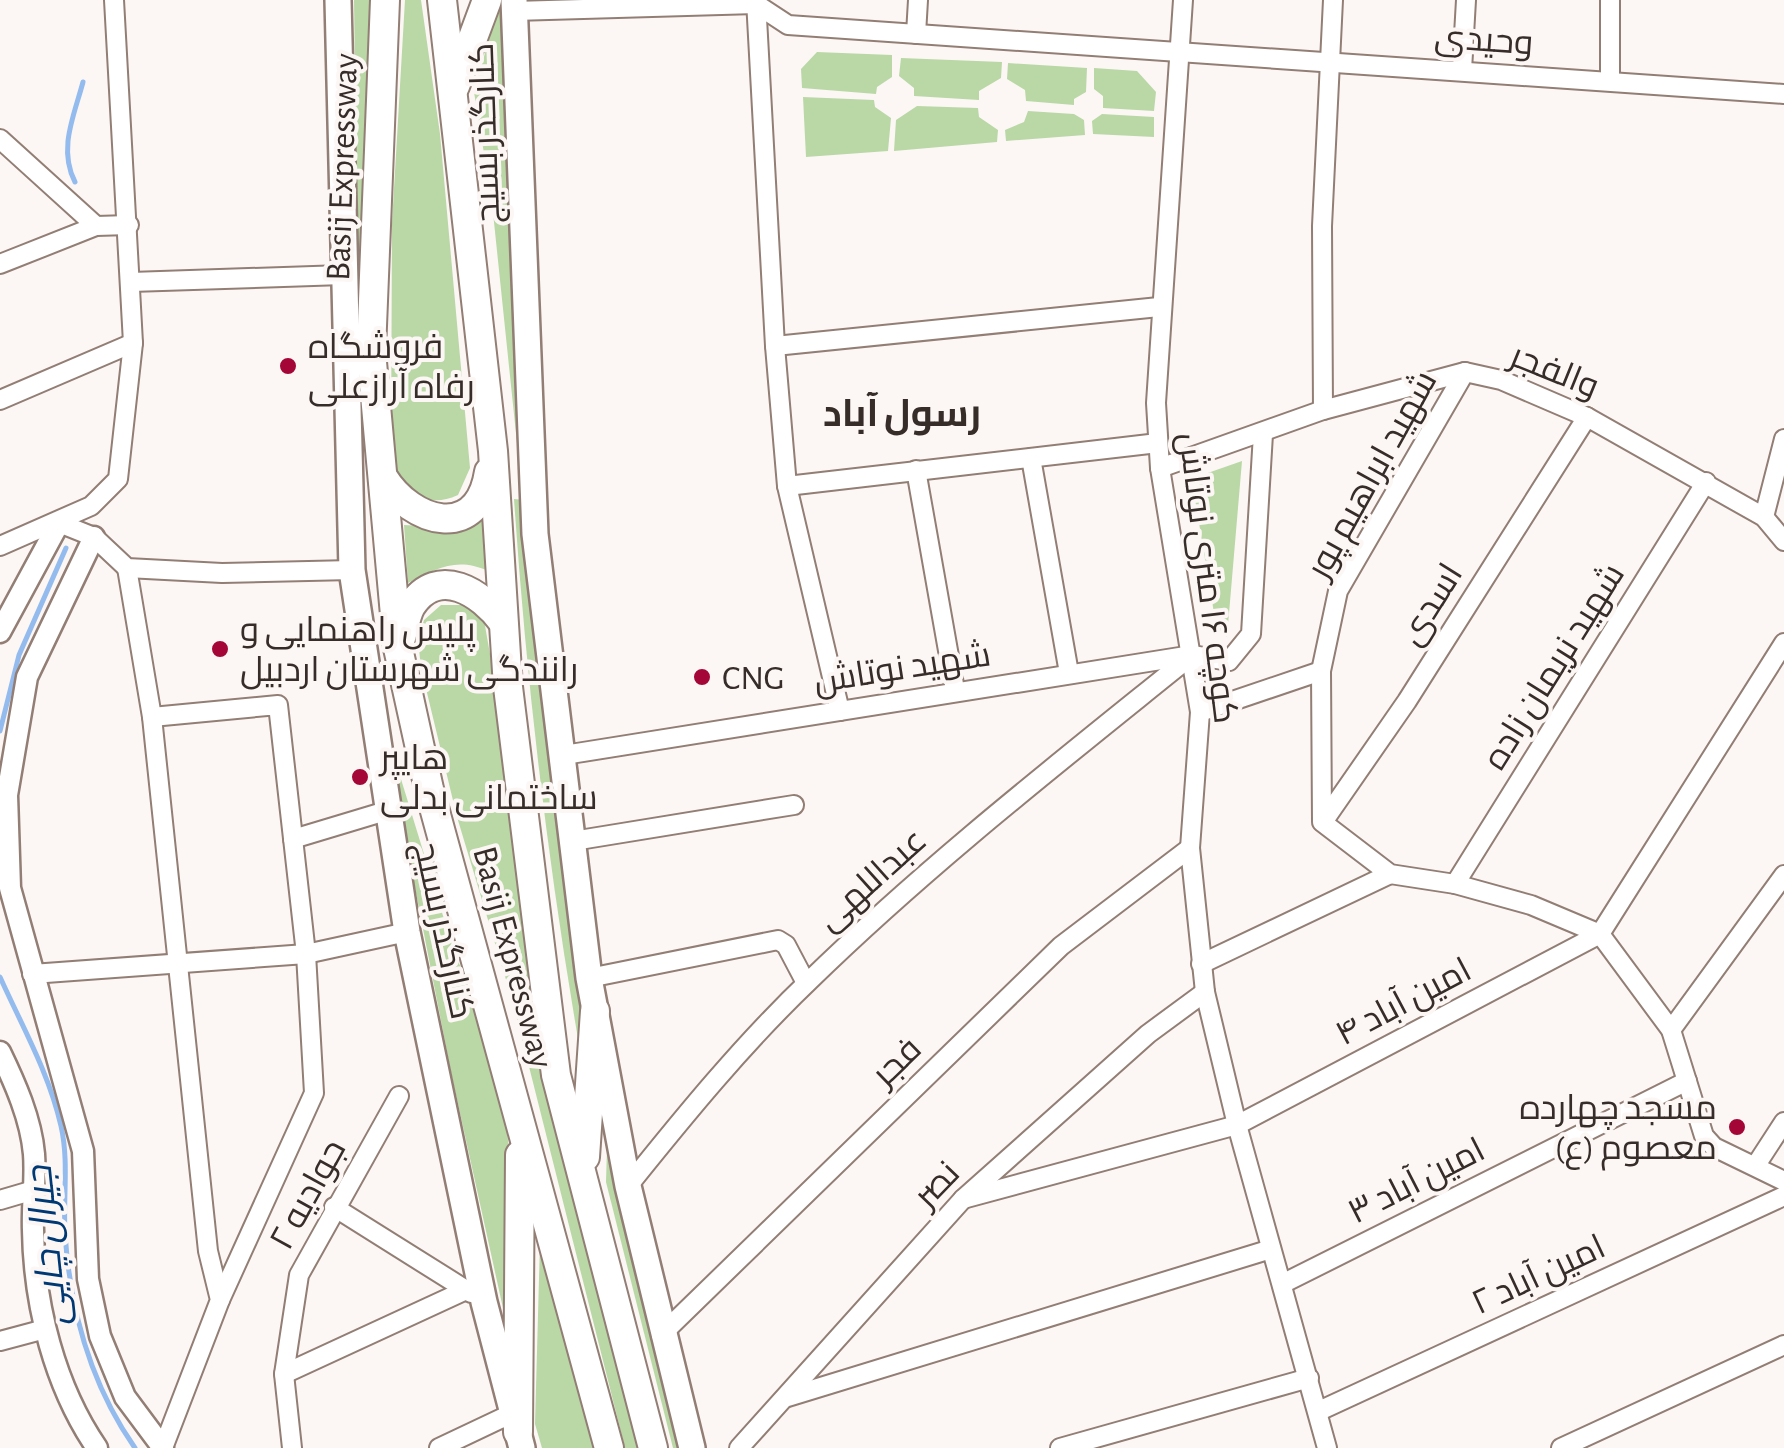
<svg xmlns="http://www.w3.org/2000/svg" width="1784" height="1448" viewBox="0 0 1784 1448" font-family="'Alegreya Sans',Cairo,sans-serif">
<style>
.green{fill:#b9d8a6}
.lines{fill:none;stroke-linecap:round;stroke-linejoin:round}
.stream{stroke:#93bbee;stroke-width:5}
.minor-casing{stroke:#927e74;stroke-width:22}
.tertiary-casing{stroke:#927e74;stroke-width:25}
.secondary-casing{stroke:#927e74;stroke-width:30}
.trunk-casing{stroke:#927e74;stroke-width:32}
.minor{stroke:#fff;stroke-width:18}
.tertiary{stroke:#fff;stroke-width:20}
.secondary{stroke:#fff;stroke-width:25}
.trunk{stroke:#fff;stroke-width:28}
.poi-dot{fill:#a40737;stroke:#fcf7f5;stroke-width:4}
.labels{text-anchor:middle;stroke-width:8;stroke-linejoin:round;paint-order:stroke}
.street-label{font-size:35px;fill:#362d29;stroke:#fcf7f5}
.poi-label{font-size:35px;fill:#362d29;stroke:#fcf7f5;text-anchor:start}
.neighbourhood-label{font-size:38px;font-weight:bold;fill:#362d29;stroke:#fcf7f5}
.water-label{font-size:38px;font-style:italic;fill:#003874;stroke:#fcf7f5}
</style>
<rect width="100%" height="100%" fill="#fcf7f5"/>
<g class="green">
<path d="M354,0h19l-13,434z"/>
<path d="M405,0h16l19,134 30,334 -12,27c-27,12 -39,2 -62,-14l-5,-29 1,-229z"/>
<path d="M500,0h6l14,472 -28,-269 -18,-111z"/>
<path d="M817,52l75,3v22l-15,10 -1,7 -74,-6 -1,-19z"/>
<path d="M901,58l101,4 -1,16 -22,13v9l-65,-4v-8l-15,-12z"/>
<path d="M1008,63l79,5 -1,24 -12,7v6l-48,-4 -1,-11 -18,-11z"/>
<path d="M1094,68l43,3 19,21 -2,19 -51,-3v-12l-9,-7z"/>
<path d="M803,97l71,3 1,7 16,11 -3,33 -82,6z"/>
<path d="M917,106l61,2 1,9 19,13 -1,12 -103,9 2,-31z"/>
<path d="M1028,111l46,3 10,6 1,15 -79,6 -1,-11 19,-8z"/>
<path d="M1102,114l52,3v20l-61,-3 -1,-13z"/>
<path d="M1242,461l-15,176 -10,-6 -22,-132 7,-24z"/>
<path d="M514,499l11,1 60,513 -1,60c-34,-190 -57,-381 -70,-574z"/>
<path d="M485,509l3,62c-31,-14 -51,-3 -80,12l-4,-58 20,1z"/>
<path d="M441,605h25l18,15 124,703 29,125h-12l-112,-445 -56,-186 -36,-149 -3,-28 6,-20z"/>
<path d="M381,714l71,231 48,124 10,89 -2,173 -57,-259z"/>
<path d="M608,1116l79,332h-14l-67,-266z"/>
<path d="M540,1242l55,206h-53l-7,-24z"/>
</g>
<g class="lines">
<g class="stream">
<path d="M75,182c-17,-33 -1,-66 8,-100"/>
<path d="M0,731l19,-76 47,-107"/>
<path d="M0,977c22,49 49,96 61,149 8,35 2,71 4,107 5,77 26,152 70,215"/>
</g>
<defs>
<g id="minor">
<path d="M756,0l19,346 12,140 53,225"/>
<path d="M1183,0l-27,403 4,65 40,244 -10,136 15,144 32,133 90,323"/>
<path d="M1610,0v79"/>
<path d="M514,11l242,-7 32,21 996,69"/>
<path d="M916,34l2,-34"/>
<path d="M1462,70l4,-70"/>
<path d="M0,139l96,87"/>
<path d="M0,264l96,-38 33,-1"/>
<path d="M131,282l212,-7"/>
<path d="M775,346l384,-39"/>
<path d="M1465,372l-127,219 -17,80 1,151 68,52 65,10 76,21 69,29 71,96 33,106 10,11 70,34"/>
<path d="M0,400l133,-57"/>
<path d="M1323,410l-1,-184 11,-226"/>
<path d="M1031,458l38,215"/>
<path d="M1160,468l163,-58 142,-38 36,8 86,37 177,100 20,24"/>
<path d="M916,470l39,220"/>
<path d="M787,486l371,-43"/>
<path d="M1764,517l20,-78"/>
<path d="M59,523l35,14 33,31 95,5 130,-3"/>
<path d="M0,546l91,-40 27,-27 15,-136 -19,-343"/>
<path d="M127,568l25,149 56,534 12,49 -57,148"/>
<path d="M1200,712l121,-41"/>
<path d="M152,717l126,-12 28,249 8,139 -94,207"/>
<path d="M564,755l628,-100 37,6 22,-27 12,-200"/>
<path d="M1323,822l84,-121 180,-284"/>
<path d="M293,839l93,-28"/>
<path d="M573,841l221,-36"/>
<path d="M1455,884l251,-402"/>
<path d="M1201,964l189,-90"/>
<path d="M32,974l274,-20 101,-22"/>
<path d="M589,978l189,-38 8,5 20,38"/>
<path d="M1671,1030l113,-155"/>
<path d="M1756,1165l28,-43"/>
<path d="M628,1186c57,-71 115,-142 181,-205 120,-117 252,-220 382,-325"/>
<path d="M963,1199l274,-74 363,-191 184,-291"/>
<path d="M0,1200l34,-10"/>
<path d="M334,1207l137,86"/>
<path d="M1282,1284l405,-203"/>
<path d="M661,1335l400,-389 129,-98"/>
<path d="M0,1341l45,-12"/>
<path d="M284,1374l182,-84"/>
<path d="M788,1397l483,-148"/>
<path d="M1319,1411l465,-215"/>
<path d="M292,1448l-8,-74 15,-99 100,-179"/>
<path d="M439,1448l74,-35"/>
<path d="M739,1448l224,-249 185,-165 57,-42"/>
<path d="M1060,1448l249,-70"/>
<path d="M1561,1448l223,-103"/>
</g>
<g id="tertiary">
<path d="M94,537l-67,140 -20,118 3,93 73,263 5,128 12,57 25,61 38,51"/>
<path d="M0,632l59,-109"/>
<path d="M0,1052c15,31 31,67 34,102 2,25 -2,51 -1,76 1,75 22,157 64,218"/>
</g>
<g id="secondary">
<path d="M338,0l14,570 55,362 77,370 38,146"/>
<path d="M514,0l21,534 54,444 39,208 64,262"/>
</g>
<g id="trunk">
<path d="M385,0l-14,351 27,297 31,141 180,659"/>
<path d="M442,0l51,451 15,236 48,388 97,373"/>
<path d="M455,86l32,-86"/>
<path d="M383,477c29,47 95,65 106,-5"/>
<path d="M401,638c3,-10 5,-23 10,-32 27,-42 71,-13 92,16"/>
<path d="M585,1157l10,-146"/>
<path d="M518,1432l2,-277"/>
</g>
</defs>
<use href="#minor" class="minor-casing"/>
<use href="#tertiary" class="tertiary-casing"/>
<use href="#secondary" class="secondary-casing"/>
<use href="#trunk" class="trunk-casing"/>
<use href="#minor" class="minor"/>
<use href="#tertiary" class="tertiary"/>
<use href="#secondary" class="secondary"/>
<use href="#trunk" class="trunk"/>
</g>
<g class="poi-dot">
<circle cx="288" cy="366" r="10"/>
<circle cx="220" cy="649" r="10"/>
<circle cx="702" cy="677" r="10"/>
<circle cx="360" cy="777" r="10"/>
<circle cx="1737" cy="1127" r="10"/>
</g>
<g class="labels">
<g class="street-label">
<text transform="translate(1484 39) rotate(4)" y="12">وحیدی</text>
<text transform="translate(484 133) rotate(-92)" y="12">کنارگذر بسیج</text>
<text transform="translate(341 167) rotate(-88)" y="12">Basij Expressway</text>
<text transform="translate(1555 370) rotate(22)" y="12">والفجر</text>
<text transform="translate(1371 474) rotate(-61)" y="12">شهید ابراهیم پور</text>
<text transform="translate(1209 578) rotate(83)" y="12">کوچه ۱۶ متری نوتاش</text>
<text transform="translate(1430 604) rotate(-58)" y="12">اسدی</text>
<text transform="translate(1553 666) rotate(-58)" y="12">شهید نریمان زاده</text>
<text transform="translate(902 667) rotate(-9)" y="12">شهید نوتاش</text>
<text transform="translate(871 879) rotate(-42)" y="12">عبداللهی</text>
<text transform="translate(445 930) rotate(78)" y="12">کنارگذر بسیج</text>
<text transform="translate(514 957) rotate(75)" y="12">Basij Expressway</text>
<text transform="translate(1403 1001) rotate(-28)" y="12">۴ امین آباد</text>
<text transform="translate(896 1061) rotate(-44)" y="12">فجر</text>
<text transform="translate(1416 1180) rotate(-27)" y="12">۳ امین آباد</text>
<text transform="translate(936 1184) rotate(-46)" y="12">نصر</text>
<text transform="translate(307 1194) rotate(-61)" y="12">جوادیه ۲</text>
<text transform="translate(1538 1274) rotate(-25)" y="12">۲ امین آباد</text>
</g>
<g class="poi-label">
<text x="308" y="358">فروشگاه<tspan x="308" dy="40">رفاه آرازعلی</tspan></text>
<text x="240" y="641">پلیس راهنمایی و<tspan x="240" dy="40">رانندگی شهرستان اردبیل</tspan></text>
<text x="722" y="689">CNG</text>
<text x="380" y="769">هایپر<tspan x="380" dy="40">ساختمانی بدلی</tspan></text>
<text x="1717" y="1119" text-anchor="end">مسجد چهارده<tspan x="1717" dy="40">معصوم (ع)</tspan></text>
</g>
<g class="neighbourhood-label">
<text x="902" y="426">رسول آباد</text>
</g>
<g class="water-label">
<text transform="translate(46 1246) rotate(-96)" y="13">جیرال چایی</text>
</g>
</g>
</svg>
